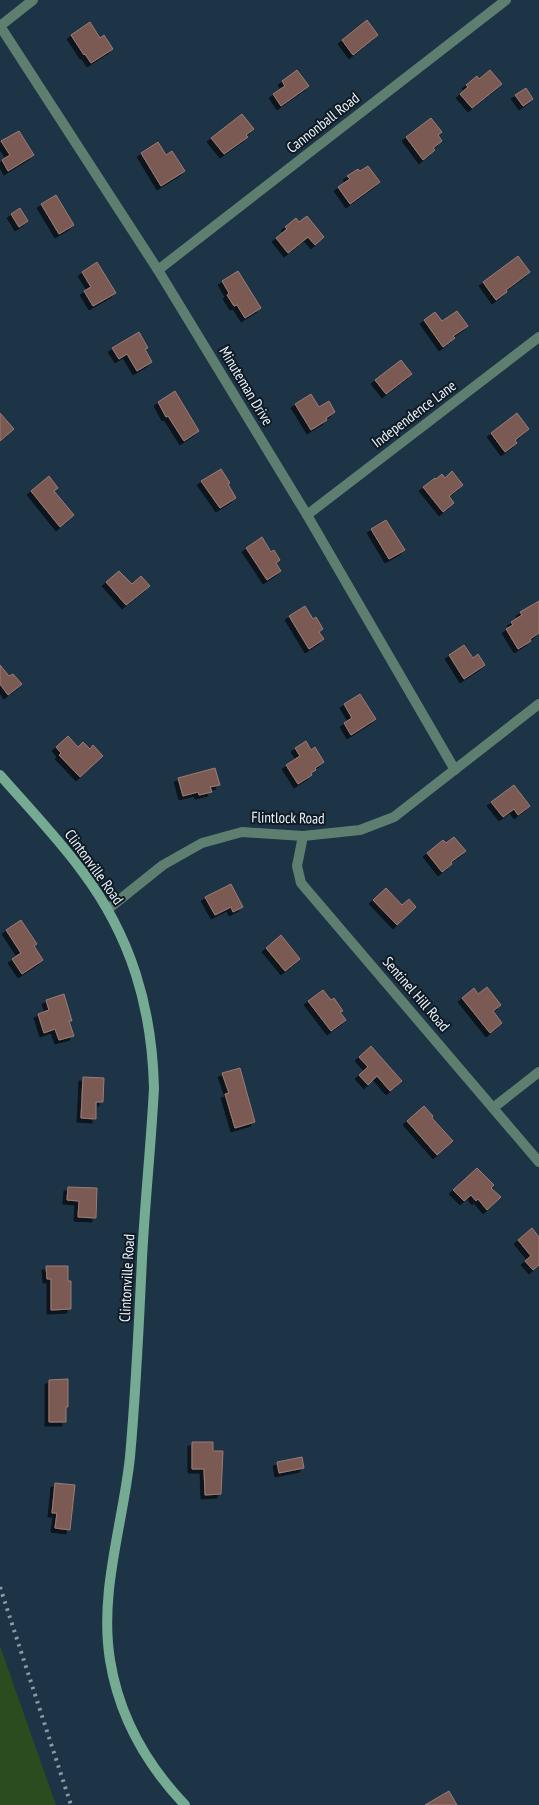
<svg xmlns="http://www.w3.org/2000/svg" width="539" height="1805" viewBox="0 0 539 1805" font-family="'PT Sans Narrow',sans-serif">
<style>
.green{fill:#294d1f}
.building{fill:#7a5a53;stroke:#9e7b74;filter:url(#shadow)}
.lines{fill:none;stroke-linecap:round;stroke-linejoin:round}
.street{stroke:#5e7f70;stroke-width:10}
.secondary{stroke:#76ab93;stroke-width:10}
.rail{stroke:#8a99a8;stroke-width:4;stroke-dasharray:2.5 5;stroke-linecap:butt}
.labels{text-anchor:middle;stroke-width:4;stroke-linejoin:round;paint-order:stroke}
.street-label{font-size:15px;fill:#e9f3fd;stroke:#101a23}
</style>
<defs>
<filter id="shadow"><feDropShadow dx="-4" dy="4" stdDeviation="0" flood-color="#0009"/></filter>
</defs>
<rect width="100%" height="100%" fill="#1d3346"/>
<path class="green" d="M0,1646l56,159h-56z"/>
<g class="building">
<path d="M367,20l11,15 -25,20 -11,-15z"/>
<path d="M90,22l10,16 4,-3 9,14 -22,14 -6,-9 -1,1 -13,-20z"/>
<path d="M297,70l12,16 -28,20 -8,-12 12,-8 -3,-5z"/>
<path d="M490,70l12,14 -30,24 -12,-14 8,-7 -2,-2 11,-9 2,3z"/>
<path d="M526,88l7,11 -10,7 -8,-11z"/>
<path d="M242,114l12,15 -8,6 2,2 -24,17 -13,-16z"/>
<path d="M431,118l11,14 -4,3 4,6 -9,7 2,2 -12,10 -17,-23z"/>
<path d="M19,131l15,24 -26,16 -6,-11 8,-5 -9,-14z"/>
<path d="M158,142l8,13 6,-4 13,20 -24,15 -20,-33z"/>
<path d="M368,166l12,16 -30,22 -12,-17 12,-8 -3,-3 11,-7 2,2z"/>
<path d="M56,195l18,30 -15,9 -18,-30z"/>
<path d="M20,208l8,13 -9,6 -8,-13z"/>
<path d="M307,216l17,21 -9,8 -7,-8 -20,16 -12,-15 11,-9 -2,-2 11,-9 3,4z"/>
<path d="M518,256l12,16 -24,18 1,2 -11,8 -13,-18z"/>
<path d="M97,262l19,31 -23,13 -9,-15 7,-4 -9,-15z"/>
<path d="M238,271l23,37 -16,10 -8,-13 -3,1 -7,-11 2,-2 -7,-12z"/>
<path d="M457,311l11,15 -15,10 2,2 -12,9 -19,-27 11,-8 7,9z"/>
<path d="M139,332l9,16 -3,1 7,13 -15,9 -10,-17 -8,5 -7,-11z"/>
<path d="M401,360l11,14 -26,20 -11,-14z"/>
<path d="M175,391l24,40 -15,10 -16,-25 -2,1 -8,-15z"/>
<path d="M311,394l8,13 10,-6 6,11 -9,6 1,2 -16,10 -16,-26z"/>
<path d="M0,413l14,16 -14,12z"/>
<path d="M517,413l12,16 -14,11 2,3 -12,9 -14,-19z"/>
<path d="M221,469l9,14 -2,1 8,14 -16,10 -19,-27z"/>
<path d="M452,471l11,14 -14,11 5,7 -11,9 -20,-25 12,-9 1,1 6,-5 3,4z"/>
<path d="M49,476l9,12 -4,3 20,24 -14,12 -29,-36z"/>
<path d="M386,520l19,30 -16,9 -18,-30z"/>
<path d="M262,537l9,15 3,-2 6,10 -4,3 5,8 -14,9 -21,-32z"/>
<path d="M119,571l13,13 9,-8 9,10 -24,19 -20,-23z"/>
<path d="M539,601v32l-9,6 1,2 -13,8 -12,-20 7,-4 -2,-3 11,-7 -2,-3z"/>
<path d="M305,606l8,13 3,-2 7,12 -4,3 5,7 -15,10 -20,-33z"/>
<path d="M464,645l9,13 5,-4 7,11 -21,14 -15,-24z"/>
<path d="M0,665l9,11 4,-2 9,10 -14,11 -8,-11z"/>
<path d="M360,694l16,25 -25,16 -7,-12 8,-5 -8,-14z"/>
<path d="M68,736l10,11 5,-5 7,7 3,-4 10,11 -23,21 -21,-22 2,-2 -5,-6z"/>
<path d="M306,741l5,9 4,-3 9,15 -9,6 1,2 -5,3 1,2 -14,9 -12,-19 14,-9 -5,-8z"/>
<path d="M215,768l5,17 -10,2 2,5 -13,3 -1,-3 -15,4 -5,-18z"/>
<path d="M514,785l16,21 -12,9 -4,-6 -11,8 -12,-15z"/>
<path d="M454,837l12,14 -15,11 1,2 -10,8 -15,-19 16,-13 3,3z"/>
<path d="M231,884l12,23 -10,5 -2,-5 -16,8 -10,-18z"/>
<path d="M386,888l16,17 7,-6 7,8 -19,18 -24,-25z"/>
<path d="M21,920l16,24 -3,2 9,14 -21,14 -10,-15 9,-6 -15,-23z"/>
<path d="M281,935l19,24 -15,12 -19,-23z"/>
<path d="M487,987l14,18 -8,6 9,12 -12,10 -28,-35 12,-10 4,6z"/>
<path d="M323,990l8,10 3,-2 9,13 -3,1 6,8 -15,11 -23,-30z"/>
<path d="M64,994l8,27h-3l5,15 -15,4 -4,-11 -11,4 -6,-19 11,-4 -3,-10z"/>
<path d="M371,1046l31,35 -12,10 -13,-15 -9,9 -9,-10 9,-8 -9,-10z"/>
<path d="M240,1068l15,54 -20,6 -10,-34 4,-1 -7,-20z"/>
<path d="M83,1077l21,1 -1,24h-7v17l-15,-1z"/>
<path d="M424,1106l9,10 -1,2 21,23 -16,14 -30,-34z"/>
<path d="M477,1168l17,17 -3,3 10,9 -14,13 -9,-11 -2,2 -5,-6 -7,6 -11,-11z"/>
<path d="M68,1187l29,1 -1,30 -18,-1 1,-16 -12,-1z"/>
<path d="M532,1228l7,9v28l-6,5 -8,-9 6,-5 -13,-16z"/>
<path d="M46,1266h22v15h3v28l-20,1v-31h-4z"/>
<path d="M68,1379v28h-2v15h-17v-42z"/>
<path d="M192,1442h21v9h10l-2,43 -16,1 -1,-26h-12z"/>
<path d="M302,1457l2,11 -25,5 -2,-11z"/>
<path d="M55,1483l20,2 -5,45 -15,-2 2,-15h-5z"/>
<path d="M449,1791l8,14h-32z"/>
</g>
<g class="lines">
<g class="street">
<path d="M0,26l158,244 149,245 148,255"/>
<path d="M0,26l33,-26"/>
<path d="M158,270l348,-270"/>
<path d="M307,515l232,-178"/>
<path d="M303,836l-6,30 4,17 238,279"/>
<path d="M108,909l55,-44 39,-22 40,-11 61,4 57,-6 34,-13 145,-113"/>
<path d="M493,1108l46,-36"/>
</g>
<path class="secondary" d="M0,775c28,32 57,62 82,96 49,65 70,136 72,217 -3,57 -9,113 -12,170 -3,66 -6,133 -12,199 -7,67 -31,135 -20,203 9,56 36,104 75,145"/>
<path class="rail" d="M0,1587l71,218"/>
</g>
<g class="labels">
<g class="street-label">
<text transform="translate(323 123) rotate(-38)" y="5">Cannonball Road</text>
<text transform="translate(246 386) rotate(59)" y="5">Minuteman Drive</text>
<text transform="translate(414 414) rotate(-37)" y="5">Independence Lane</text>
<text transform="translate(288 818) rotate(1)" y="5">Flintlock Road</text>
<text transform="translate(94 867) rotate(54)" y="5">Clintonville Road</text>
<text transform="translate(416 994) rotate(49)" y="5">Sentinel Hill Road</text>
<text transform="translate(127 1278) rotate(-87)" y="5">Clintonville Road</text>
</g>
</g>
</svg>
